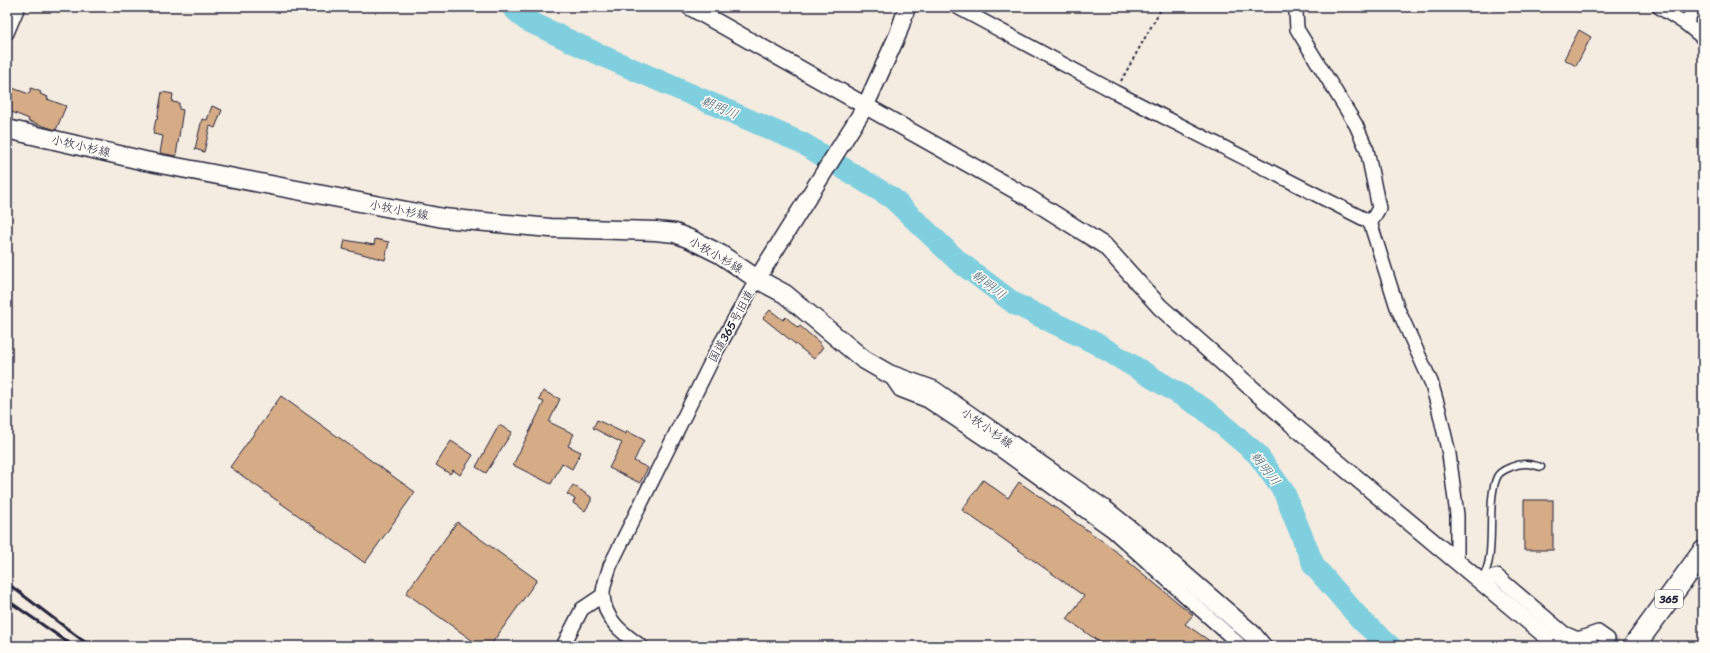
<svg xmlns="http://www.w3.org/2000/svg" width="1710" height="653" viewBox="0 0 1710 653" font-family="Sriracha,'Klee One',sans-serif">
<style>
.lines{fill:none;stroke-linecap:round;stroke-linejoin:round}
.river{stroke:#80cfde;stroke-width:22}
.building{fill:#d6ac87;stroke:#22223b}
.minor-tunnel{stroke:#cbc4c0;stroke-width:13;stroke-dasharray:13 6;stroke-linecap:butt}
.service-casing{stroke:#22223b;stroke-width:9}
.minor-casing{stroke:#22223b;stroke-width:16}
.tertiary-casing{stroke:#22223b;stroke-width:19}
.secondary-casing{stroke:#22223b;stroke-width:21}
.trunk-casing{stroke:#22223b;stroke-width:24}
.path{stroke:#22223b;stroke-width:2;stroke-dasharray:3 3;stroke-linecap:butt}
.service{stroke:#fdfcf7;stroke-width:6}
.minor{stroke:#fdfcf7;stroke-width:13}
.tertiary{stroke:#fdfcf7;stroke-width:16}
.secondary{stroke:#fdfcf7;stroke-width:18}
.trunk{stroke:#fdfcf7;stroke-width:21}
.rail{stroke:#22223b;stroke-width:3}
.labels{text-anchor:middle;stroke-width:3;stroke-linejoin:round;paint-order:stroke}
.shield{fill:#fdfcf7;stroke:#646373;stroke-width:1}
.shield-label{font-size:11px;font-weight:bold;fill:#22223b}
.street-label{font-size:12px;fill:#22223b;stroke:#fdfcf7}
.water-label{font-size:13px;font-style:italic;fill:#435f74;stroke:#fdfcf7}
</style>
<rect width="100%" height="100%" fill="#f5ece1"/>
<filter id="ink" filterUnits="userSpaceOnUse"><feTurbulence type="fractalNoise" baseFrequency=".025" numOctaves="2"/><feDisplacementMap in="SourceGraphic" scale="8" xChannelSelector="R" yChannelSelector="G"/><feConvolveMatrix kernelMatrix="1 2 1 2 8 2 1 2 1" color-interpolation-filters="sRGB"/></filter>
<g filter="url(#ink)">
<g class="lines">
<path class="river" d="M512,7l14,13 72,34 204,89 90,55 66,63 57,43 82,40 107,65 53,45 27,38 30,74 48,55 28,25"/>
</g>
<g class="building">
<path d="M1579,30l12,7 -15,29 -12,-7z"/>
<path d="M7,86l22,8 2,-6 10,4 -1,2 8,3 -1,2 19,7 -10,24 -28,-9 1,-2 -22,-9z"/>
<path d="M162,92l11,2 -1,8 7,1v6l4,1 -7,46 -16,-3 3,-17 -10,-2 3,-15 1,1z"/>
<path d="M212,106l10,4 -7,18 -5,-2 -6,26 -9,-3 7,-30 5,1z"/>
<path d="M375,239l14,3 -4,18 -42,-11 2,-9 29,5z"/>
<path d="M770,310l13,10 3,-3 12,11 2,-2 21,18 -1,1 3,2 -9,12 -51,-41z"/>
<path d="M543,391l17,8 -11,23 25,12 -6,12 13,6 -9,17 -10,-6 -11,21 -38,-19 31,-63 -5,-2z"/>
<path d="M281,396l134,96 -50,71 -135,-96z"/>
<path d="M597,420l29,14 1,-3 17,9 -10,21 14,7 -8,15 -31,-15 13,-25 -29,-15z"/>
<path d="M499,425l13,7 -26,41 -10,-6z"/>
<path d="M451,441l22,14 -13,20 -7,-5 -3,4 -14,-9z"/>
<path d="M983,480l25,18 11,-16 89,63 85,70 -8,9 32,22h-112l-38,-27 17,-23 -122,-86z"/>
<path d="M573,485l18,12v4l-6,10 -12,-8 2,-4 -8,-5z"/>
<rect x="1524" y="500" width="29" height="50"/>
<path d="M457,522l80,58 -47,66h-10l-74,-53z"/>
</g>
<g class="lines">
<path class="minor-tunnel" d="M1608,639l9,7"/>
<defs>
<path id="service" d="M1482,578c16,-21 3,-75 15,-101 2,-5 9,-8 14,-10 11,-5 20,-3 30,0"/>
<g id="minor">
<path d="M957,7l158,85 255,130 27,85 34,75 8,28 10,44 8,61v46"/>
<path d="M1297,7l-1,5 1,17 59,96 11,25 12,58 -9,16"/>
<path d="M1659,7l27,17 17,14"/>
<path d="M1686,24l8,-17"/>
<path d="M7,33l11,-26"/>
<path d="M889,374l11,16 28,11 67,45 118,85 128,115"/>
<path d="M1480,580l17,-4 67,57 14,6 20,-7 10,7"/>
<path d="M563,646l19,-37 21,-14"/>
<path d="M641,646c-19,-13 -36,-26 -38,-50 -1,-9 5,-22 7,-30l107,-216 40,-71"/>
</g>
<g id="tertiary">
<path d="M690,7l339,191 76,48 55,61 133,118 265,221"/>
<path d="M757,279l108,-172 33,-73 9,-27"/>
</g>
<path id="secondary" d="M7,129l138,32 298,57 107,10 105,3 20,2 17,7 28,14 37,25 28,15 78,65 26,15 44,16 172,120 56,45 91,79 10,12"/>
<path id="trunk" d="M1634,646l69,-94"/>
</defs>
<use href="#service" class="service-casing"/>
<use href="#minor" class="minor-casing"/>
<use href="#tertiary" class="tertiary-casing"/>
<use href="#secondary" class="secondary-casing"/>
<use href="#trunk" class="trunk-casing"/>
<path class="path" d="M1121,81l41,-74"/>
<use href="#service" class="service"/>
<use href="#minor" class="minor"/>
<use href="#tertiary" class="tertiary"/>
<use href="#secondary" class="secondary"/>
<use href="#trunk" class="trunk"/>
<g class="rail">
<path d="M7,583l83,63"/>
<path d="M7,600l66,46"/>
</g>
</g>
</g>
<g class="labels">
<rect class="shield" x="1655" y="590" width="28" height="18" rx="3"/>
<g class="shield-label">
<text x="1669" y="603">365</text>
</g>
<g class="street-label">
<text transform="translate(81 146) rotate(13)" y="4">小牧小杉線</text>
<text transform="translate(399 210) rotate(11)" y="4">小牧小杉線</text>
<text transform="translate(716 255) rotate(30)" y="4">小牧小杉線</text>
<text transform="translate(731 326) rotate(-61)" y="4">国道365号旧道</text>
<text transform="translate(987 428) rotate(35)" y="4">小牧小杉線</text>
</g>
<g class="water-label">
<text transform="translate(720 107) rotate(23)" y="5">朝明川</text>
<text transform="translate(989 284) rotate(37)" y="5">朝明川</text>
<text transform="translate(1266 468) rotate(52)" y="5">朝明川</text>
</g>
</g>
<rect width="1710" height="653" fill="none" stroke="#fdfcf7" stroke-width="24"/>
<rect x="12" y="12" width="1686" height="629" fill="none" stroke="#22223b" stroke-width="1.5" filter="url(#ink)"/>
</svg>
